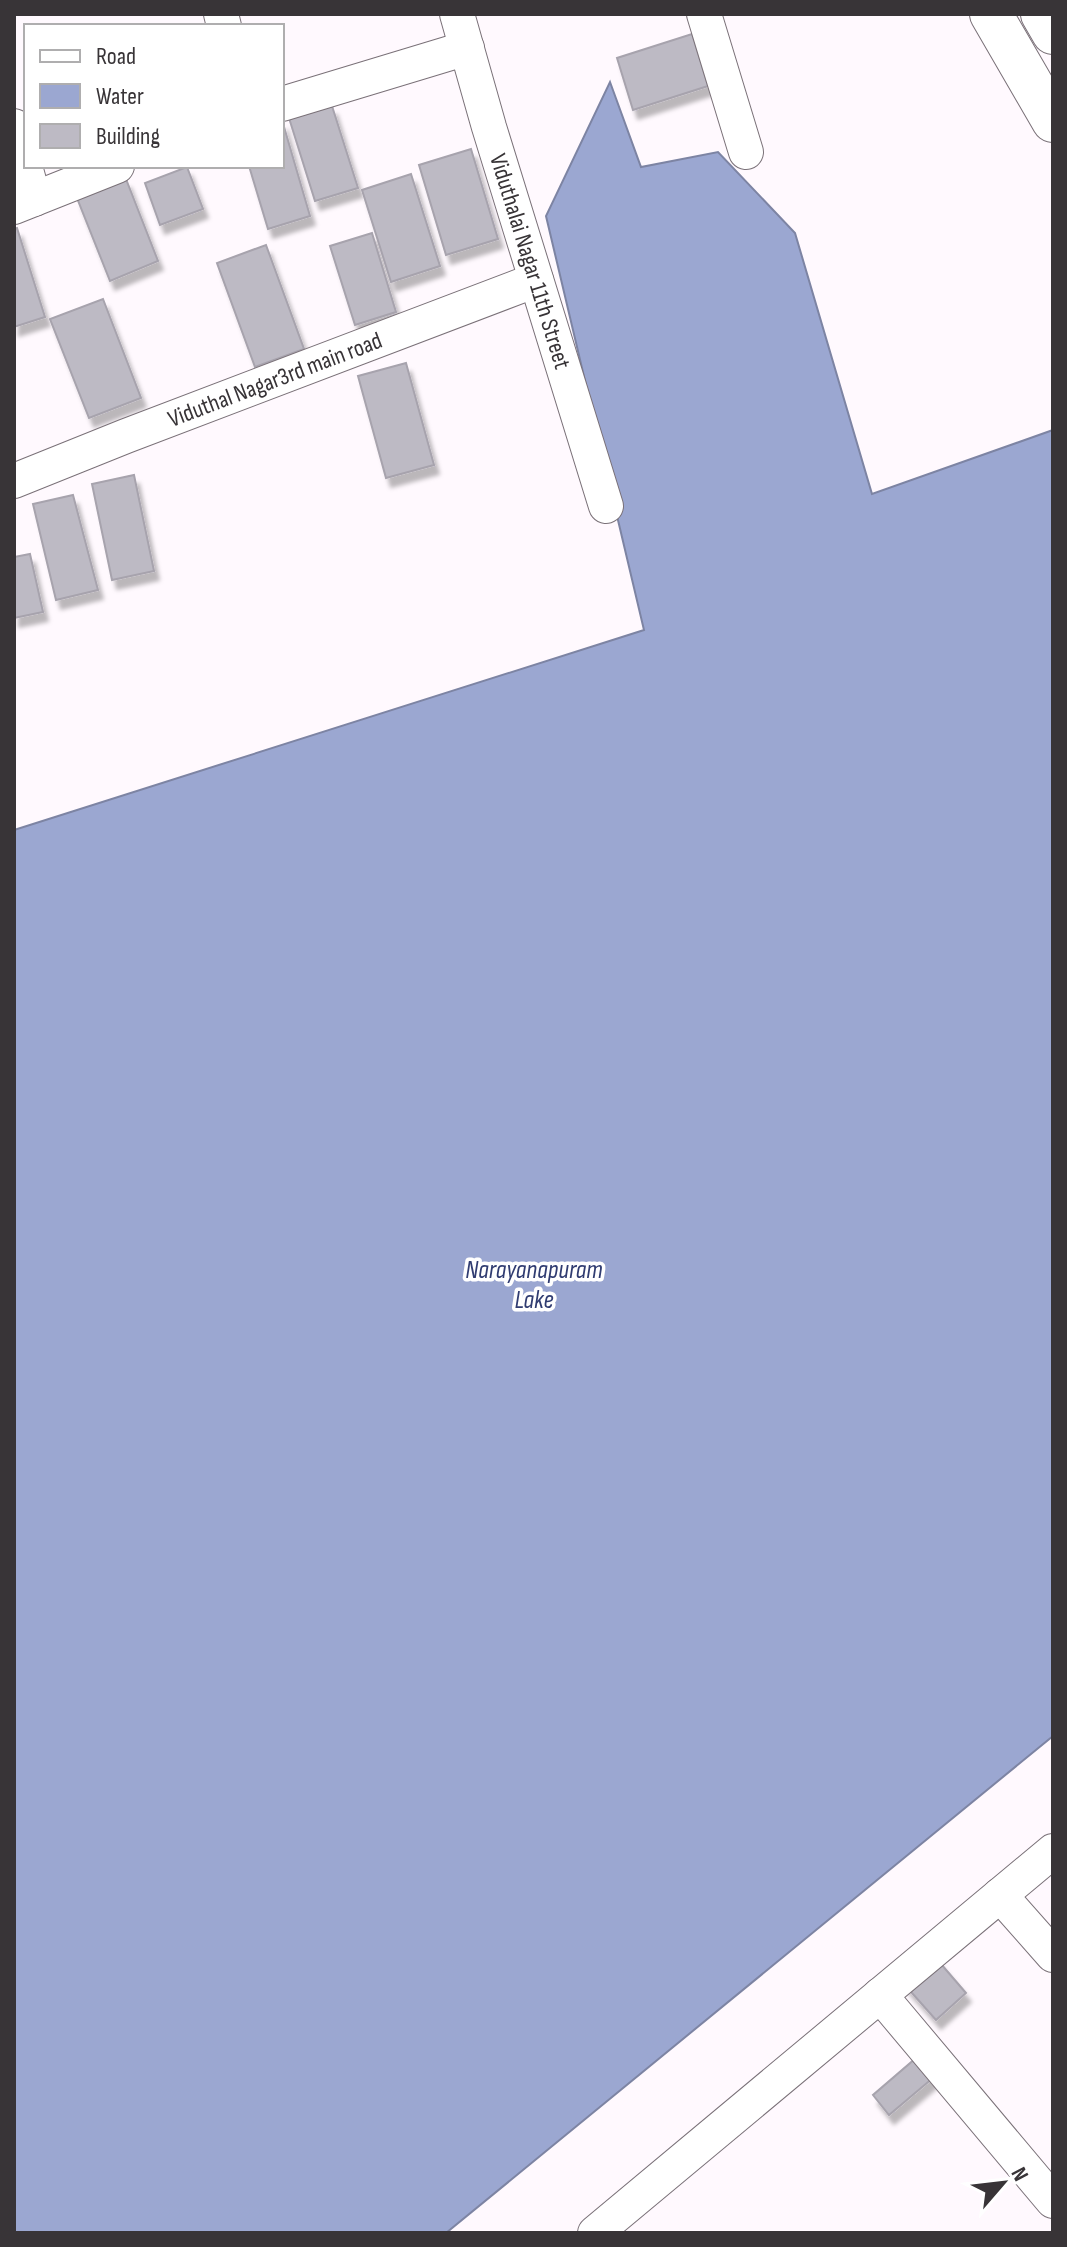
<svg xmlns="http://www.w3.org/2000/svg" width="1067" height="2247" viewBox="0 0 1067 2247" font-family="'Sofia Sans Condensed',sans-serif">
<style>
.water{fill:#9ba7d1;stroke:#7d84a3;stroke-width:2}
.building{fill:#bdbac4;stroke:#a7a3ad;stroke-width:2;filter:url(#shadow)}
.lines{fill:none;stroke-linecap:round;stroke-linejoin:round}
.minor-casing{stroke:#7a7178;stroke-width:36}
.major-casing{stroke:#7a7178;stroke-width:44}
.minor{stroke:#fff;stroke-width:34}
.major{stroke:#fff;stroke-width:42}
.labels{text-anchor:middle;stroke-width:7;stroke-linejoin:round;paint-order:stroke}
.street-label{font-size:24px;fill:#383437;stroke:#fff}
.water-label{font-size:26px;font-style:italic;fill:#303c71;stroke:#fff}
</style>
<defs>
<filter id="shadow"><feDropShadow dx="5" dy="9" stdDeviation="2" flood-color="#0004"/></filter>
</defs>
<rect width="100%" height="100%" fill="#fff9fe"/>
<path class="water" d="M610,82l31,85 77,-15 77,81 77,261 181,-64v1306l-607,497h-432v-1403l630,-200 -98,-414z"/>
<g class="building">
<path d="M692,34l16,52 -75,24 -16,-52z"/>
<path d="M332,106l26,82 -43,13 -26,-83z"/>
<path d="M282,120l28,96 -42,13 -19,-63h33z"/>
<path d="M471,149l27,90 -52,16 -27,-90z"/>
<path d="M187,167l16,42 -43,16 -15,-42z"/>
<path d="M411,174l29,92 -49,16 -29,-92z"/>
<path d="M126,179l32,82 -48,20 -33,-83z"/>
<path d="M17,228l28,89 -31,10v-98z"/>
<path d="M372,233l24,79 -41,13 -25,-79z"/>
<path d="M266,245l38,104 -49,18 -38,-104z"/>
<path d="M103,299l38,99 -52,20 -39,-99z"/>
<path d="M406,363l28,102 -48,13 -28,-102z"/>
<path d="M134,475l20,96 -42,9 -20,-96z"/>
<path d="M73,495l25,95 -42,10 -23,-96z"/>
<path d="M30,554l13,58 -29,6v-61z"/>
<path d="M935,1957l31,36 -30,27 -32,-36z"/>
<path d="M923,2052l17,20 -51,43 -16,-20z"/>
</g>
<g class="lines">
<defs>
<g id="minor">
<path d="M221,14l3,12"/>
<path id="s1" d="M457,14l32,113 117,379"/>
<path d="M704,14l42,138"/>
<path d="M282,104l185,-56"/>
<path d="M14,126l20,73"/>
<path d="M14,207l103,-41"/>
<path id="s2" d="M14,481l112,-45 410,-156"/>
<path d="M1000,1895l53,60"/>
<path d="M880,1995l173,206"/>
<path d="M595,2233l458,-382"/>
</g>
<g id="major">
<path d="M991,14l62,107"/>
<path d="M1042,14l11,19"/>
</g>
</defs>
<use href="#minor" class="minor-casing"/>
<use href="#major" class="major-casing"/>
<use href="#minor" class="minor"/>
<use href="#major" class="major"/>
</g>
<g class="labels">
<g class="street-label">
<text dy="8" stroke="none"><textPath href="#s1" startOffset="258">Viduthalai Nagar 11th Street</textPath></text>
<text dy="8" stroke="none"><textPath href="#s2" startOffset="280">Viduthal Nagar3rd main road</textPath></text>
</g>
<g class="water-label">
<text x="534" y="1278">Narayanapuram<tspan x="534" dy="30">Lake</tspan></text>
</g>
</g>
<rect width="1067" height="2247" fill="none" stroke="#383437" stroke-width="32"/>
<rect x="24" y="24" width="260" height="144" fill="#ffffff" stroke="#afaeaf" stroke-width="2"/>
<rect x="40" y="50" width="40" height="12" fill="#ffffff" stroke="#afaeaf" stroke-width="2"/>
<text x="96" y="64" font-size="24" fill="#383437">Road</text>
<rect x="40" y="84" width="40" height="24" fill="#9ba7d1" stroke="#afaeaf" stroke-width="2"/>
<text x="96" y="104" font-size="24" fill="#383437">Water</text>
<rect x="40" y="124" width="40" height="24" fill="#bdbac4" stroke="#afaeaf" stroke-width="2"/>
<text x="96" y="144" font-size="24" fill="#383437">Building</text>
<g transform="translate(1003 2183) rotate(62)" stroke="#ffffff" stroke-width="6" paint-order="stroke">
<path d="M0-6L14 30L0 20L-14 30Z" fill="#383437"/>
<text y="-12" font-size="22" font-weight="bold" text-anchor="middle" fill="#383437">N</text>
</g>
</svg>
